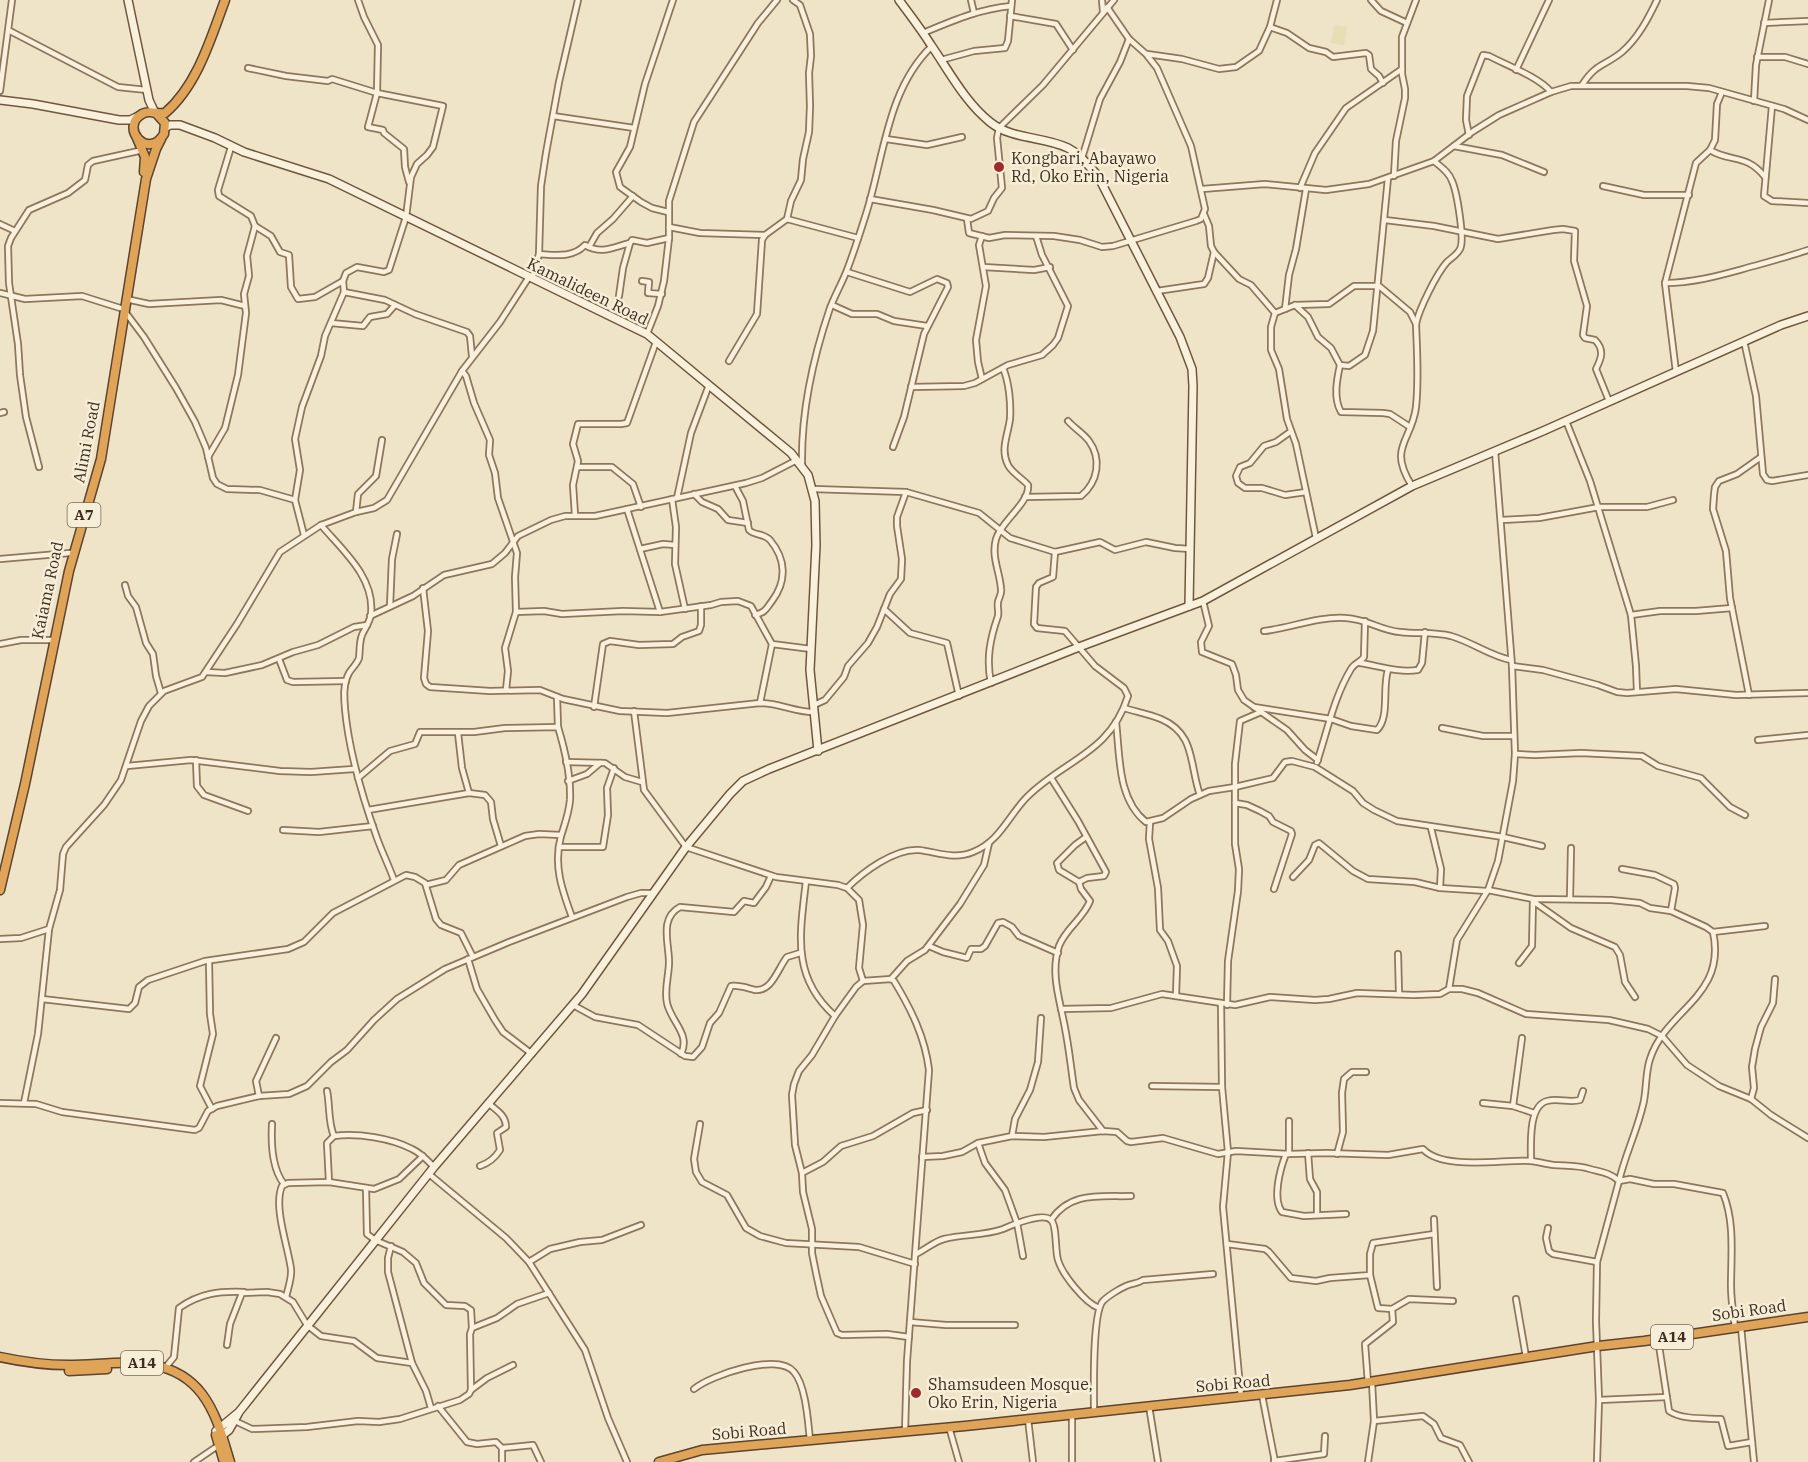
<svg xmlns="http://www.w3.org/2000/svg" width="1808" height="1462" viewBox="0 0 1808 1462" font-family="'IBM Plex Serif',serif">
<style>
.farmland{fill:#e6deb5}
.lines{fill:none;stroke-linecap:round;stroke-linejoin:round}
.street-casing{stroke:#8d765c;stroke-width:8}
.secondary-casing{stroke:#6f573f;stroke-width:10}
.highway-casing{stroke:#5b4430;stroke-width:11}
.street{stroke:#faf1dc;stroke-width:4.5}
.secondary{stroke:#faf1dc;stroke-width:7}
.highway{stroke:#e0a458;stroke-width:8}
.poi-dot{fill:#9e2a2b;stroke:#f7eed8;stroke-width:2}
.labels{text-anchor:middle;stroke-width:5;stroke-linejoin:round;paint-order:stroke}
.shield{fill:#f7eed8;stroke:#756857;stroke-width:1.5}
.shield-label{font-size:15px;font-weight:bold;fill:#3d2e20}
.poi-label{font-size:16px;fill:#3d2e20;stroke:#f7eed8;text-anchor:start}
.street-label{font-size:16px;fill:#3d2e20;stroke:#f7eed8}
</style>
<rect width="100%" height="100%" fill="#f0e4c8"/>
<path class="farmland" d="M1334,25l13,2 -3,18 -13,-2z"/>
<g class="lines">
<defs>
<g id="street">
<path d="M358,0l6,17 14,28 -1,48 -9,34 15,3 1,3 20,16 1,18 4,15"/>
<path d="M971,0l3,13"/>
<path d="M1102,0l1,12"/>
<path d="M1371,0l10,11 26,12"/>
<path d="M1010,16l46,8 17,26"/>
<path d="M1764,23l44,-2"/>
<path d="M1270,27l17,6 22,15 17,4 7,5 33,-4 3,2 2,14 8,7 4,7"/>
<path d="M10,31l108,56 29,3"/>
<path d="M923,33c29,-12 56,-24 88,-27"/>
<path d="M1147,54l35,5 37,10 17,-2 23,-16 11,-24 7,-27"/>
<path d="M1757,57h28l23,7"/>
<path d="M941,60l33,-9 31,-3 3,-7 4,-41"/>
<path d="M248,68l38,8 42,5 4,-2 45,14 66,13 -10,41 -6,8 -10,9 -6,13 -5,40 -17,53 -5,2 -27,-5 -11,6 -3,8 1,11 -19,44 -4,20 -19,51 -7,32 5,31 -5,30 9,35"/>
<path d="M1516,70l33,-70"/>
<path d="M1582,85c14,-22 23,-19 40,-33 16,-14 26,-33 35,-52"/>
<path d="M0,91l12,-91"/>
<path d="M1754,101l2,-36 13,-65"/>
<path d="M1772,106l-8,90 8,5 36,2"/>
<path d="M553,116l81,12"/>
<path d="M1469,135l-3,-15 1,-24 16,-41 6,1c17,9 50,21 62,36"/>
<path d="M886,139l41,6 35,-8"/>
<path d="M1454,146l48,9 42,17"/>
<path d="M1710,150c21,13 36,3 55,27"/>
<path d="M1082,158l18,-59 20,-37 9,-23"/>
<path d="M1394,176l2,-35 9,-43v-9l-3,-15v-37l14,-37"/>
<path d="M1603,186l41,9h45"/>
<path d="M1300,188l15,-35 31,-45 56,-39"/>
<path d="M1202,189l63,-5 61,6 43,-6 65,-23 38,-29 27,-17 52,-23 20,-6h116l22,2 75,21 24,11"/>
<path d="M870,199l63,11 38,9 17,-8 6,-13 8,-10 -5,-50 2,-10 44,-43 71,-85"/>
<path d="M668,212l-16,-4 -11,-6 -21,-15 -4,-15 14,-25 15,-63 28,-84"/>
<path d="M1204,214l5,12 2,20 3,6 25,27 12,6 24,28 20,-8 34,-1 25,-18h25l31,26 6,12"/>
<path d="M787,219l71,19"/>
<path d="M967,219l2,14 20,5 16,-3 49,1 26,4 22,7 11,-1 83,-25 5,-2 4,-10 -14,-63 -34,-78 -11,-14 -17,-15 -22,-32"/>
<path d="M1385,220l49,6 64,13 55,-9 10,-1 12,2 -1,30 13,45 -4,29 2,3 10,2c10,10 6,19 1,29l13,32"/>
<path d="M0,224l15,7"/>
<path d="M255,226l16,10 9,16 9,3 2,32 7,12 17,-2 28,-16"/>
<path d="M669,227l31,6 65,2"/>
<path d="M982,236l-3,9 7,41 -10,54 2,22 4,17"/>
<path d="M589,247l8,-14 16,-14 20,-23"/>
<path d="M539,254c17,1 34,4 46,-9 17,10 28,2 45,-2l2,-3 15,3 22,-5"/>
<path d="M983,267l51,3 16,-3"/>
<path d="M847,272l63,20 27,-13 10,4 1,4 -24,47 -20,83 -11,30"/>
<path d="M532,279l7,-25 2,-68 5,-33 13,-71 19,-82"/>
<path d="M642,281l7,1 -1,11 14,1"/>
<path d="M1665,283c31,0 59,-9 89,-17 18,-5 36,-10 54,-16"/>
<path d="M1157,291l47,-7 4,-6 6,-26"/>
<path d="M344,292l41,8 30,14 52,18 3,4 2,20"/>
<path d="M0,293l25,6 57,-3 38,12"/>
<path d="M619,296l4,-28 7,-25"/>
<path d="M126,299l23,5 72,-4 24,6"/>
<path d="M832,305l20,9h25l17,7 33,5"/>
<path d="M1295,305l13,12 10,20 13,11 9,17 9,1 16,-11 8,-24 15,-153"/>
<path d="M1285,309l4,-34 7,-26 10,-60"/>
<path d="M126,313l18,24 32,51 19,34 11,26 7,30 4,6 10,5 33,1 35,10"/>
<path d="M1275,313l-4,14v23l8,19 8,50 9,25 20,94"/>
<path d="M331,323l32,3 7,-9 17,-3 8,-9"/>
<path d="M647,334l11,-28 6,-25 5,-43v-37l25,-79 64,-99 19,-23"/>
<path d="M1744,341l12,55 7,78 4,6 5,1 36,-6"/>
<path d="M729,361l28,-47 5,-74 3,-5 22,-16 4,-18 10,-21 2,-21 6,-27 1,-26 -1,-33 2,-17 -1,-22 -10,-29 -7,-5"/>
<path d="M1340,365c-3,14 -7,33 1,47l42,1 7,1 20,13"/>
<path d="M462,371l4,5 8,27 16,37 -1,15 6,18 3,25 19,55 -2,24 1,35 -11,36 3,23 -2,19"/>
<path d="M1676,372l-11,-89 31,-120 14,-13 5,-10 2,-36 5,-12"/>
<path d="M911,387l53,-1 11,-3 33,-18 34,-10 11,-10 5,-7 10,-32 -26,-51 -6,-19"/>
<path d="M0,413l4,-1"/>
<path d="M1566,421l24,60 41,134 5,51 1,26"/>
<path d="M1290,432l-14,10 -12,4 -14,17 -10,4 -4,9 2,7 7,5h17l23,7 21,-3"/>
<path d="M208,457l17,-29 13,-53 8,-62 -2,-19 5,-18 -2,-20 8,-30 -4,-10 -32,-20 -1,-6 13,-43"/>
<path d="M802,465c-1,-54 11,-107 28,-157 5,-13 12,-25 17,-38 7,-18 13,-37 19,-56 18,-57 21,-125 66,-168"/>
<path d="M39,467l-13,-50 -6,-42 -2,-31 -9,-61 -1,-37 3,-8 18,-28 39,-17 17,-13 3,-15 5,-4 50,-11"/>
<path d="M577,467h35l21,17 8,23"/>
<path d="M735,486l8,15 6,29c6,6 15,3 21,10 16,19 17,41 2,61 -6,8 -6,11 -17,14"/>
<path d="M1412,486c-25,-39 0,-45 4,-79 3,-27 1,-55 0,-83 3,-15 21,-51 31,-62 4,-4 10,-7 13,-13 5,-9 -3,-57 -8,-68 -3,-9 -11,-14 -18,-20"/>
<path d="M813,489l93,3 73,21 31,25 45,14 45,-10 15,8 31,-8 29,6 16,1"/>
<path d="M694,494l8,8 16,7 10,11 20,3"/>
<path d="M1025,497l56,-1c17,-14 21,-37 8,-55 -6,-8 -15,-13 -21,-20"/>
<path d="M677,498l14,-65 18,-48"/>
<path d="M672,499l4,28 -1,37 10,45"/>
<path d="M627,509l33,103"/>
<path d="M356,512l2,-18 18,-18 6,-36"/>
<path d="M575,515l-2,-30 5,-24 -5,-17 5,-20h43l6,-1 29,-81"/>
<path d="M1501,520l38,-2 60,-11h48l26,-7"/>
<path d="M321,525c21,25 54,52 50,89 -1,8 -6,14 -9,21 -3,8 -2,16 -3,23 -2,6 -7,10 -10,15 -6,11 -5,24 -4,36 4,44 17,87 32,129 5,14 12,28 17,42"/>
<path d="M640,549l23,-5 12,1"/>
<path d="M0,559l70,-6"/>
<path d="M125,585l3,11 8,11 10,36 7,11 3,22 5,17"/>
<path d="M423,588l5,43 -4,47 2,6 4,3 60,4 50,-1 23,9 57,12 47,2 93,-10c19,0 35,9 53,9"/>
<path d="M1203,601l6,25 -8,16 1,10 30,12 4,11 2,15 6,10 43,30 18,20 13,10"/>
<path d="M390,606l2,-47 5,-25"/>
<path d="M884,609l26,24 37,10 12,53"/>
<path d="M516,612l28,-1 18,3 61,-3 37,1 51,-7 10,-3 17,-1 13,5 21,38 39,5"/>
<path d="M1631,615l29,-4h36l36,-3"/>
<path d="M370,616l43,-20 31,-21 48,-11 13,-11 13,-17 33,-16 14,-4h30l151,-33 16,-5 35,-18"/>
<path d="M1264,631c27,-3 54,-15 82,-13 21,1 36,13 54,14 17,2 34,0 51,4 21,6 39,20 60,24"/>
<path d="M0,644l21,-4h30"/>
<path d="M279,659l8,21 6,2 53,-1"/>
<path d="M1360,663c20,3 37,10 58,7l4,-7 3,-31"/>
<path d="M1512,666l31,4 55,15 19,7 10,1 49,-4 60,6 72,-2"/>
<path d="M206,672l19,1 37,-8 31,-13 25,-7 36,-18 13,-2"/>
<path d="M991,683c-5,-24 -1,-44 7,-67 1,-5 -1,-9 0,-14 1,-5 4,-8 3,-13 -1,-17 -10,-32 -5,-50 5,-18 34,-36 32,-54 -6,-7 -16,-12 -20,-20 -8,-16 0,-30 2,-46 1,-16 -1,-37 -7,-51"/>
<path d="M1749,695l-19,-97 -4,-47 -13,-42 1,-14 1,-8 4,-6 18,-7 24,-17"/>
<path d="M557,697l1,30"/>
<path d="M760,703l12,-59"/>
<path d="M814,705l11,-5 19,-23 4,-11 20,-23 9,-16 13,-33 11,-15 1,-20 -5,-33v-9l9,-25"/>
<path d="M594,707l9,-63 7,-3 29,4 34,-1 9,-7 17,-6 2,-6v-19"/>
<path d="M1254,707l77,12 20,7 26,4c13,-13 5,-42 11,-60"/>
<path d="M1124,708c13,4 25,6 37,11 35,15 28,45 39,76"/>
<path d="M634,711l10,79 42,57 90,30 62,8 9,3 12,12 4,25 -4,43 4,13 28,-2 3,2c17,28 31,56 35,89l-22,291 -2,71"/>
<path d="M1116,722c4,33 1,77 30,100l17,-4 28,-19 18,-8 26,-4 38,-9 12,-16 7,-1 23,6 38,24 10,12 11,7 23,11 106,16 39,9"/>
<path d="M1442,728l41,8h31"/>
<path d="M458,733l4,35 7,25"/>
<path d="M1758,740l50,-5"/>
<path d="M1515,754l20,1 46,-2 61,3 16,10 43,12 29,29 15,8"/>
<path d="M196,760l1,26 7,9 44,16"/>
<path d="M566,762l39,1 20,14 17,5"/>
<path d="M1317,762c10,-30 17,-65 34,-93 3,-6 10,-7 13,-12l1,-36"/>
<path d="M127,766l64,-6 89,11 31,1 43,-3"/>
<path d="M358,778l32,-27 25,-7 5,-12h54l31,-4 53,-1c7,23 13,49 12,73 -1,13 -5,23 -9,36 -8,29 1,54 11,81"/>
<path d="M1051,778l27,43 28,51 -2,4 -17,2 -8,4"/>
<path d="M568,781l19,-7 13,-11"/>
<path d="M1235,803l12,2 13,6 9,5 4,6 18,9 1,3 -18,55"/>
<path d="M368,810l101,-17 16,2 6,7 2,17 8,27"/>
<path d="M1150,822l-1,17 9,49 2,42 8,11 9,25 -1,30"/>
<path d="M1431,828l10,41 -1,19"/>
<path d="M283,830l36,2 54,-6"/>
<path d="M1086,837l-11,8 -18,18 2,7 20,12 2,7 9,12c-7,18 -24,27 -31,45 -9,28 1,54 6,82 4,20 6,40 9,60l5,12 24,31"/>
<path d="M559,847h44l5,-32 -1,-27 7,-20"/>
<path d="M1622,869l33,6 19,9 1,4 -4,23"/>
<path d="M1293,877l16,-17 6,-15 4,-2 34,28 15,8 47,3 25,6 47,3"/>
<path d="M806,881c-6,53 -15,96 29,135"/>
<path d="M426,885l20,-5 13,-15 66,-29 14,-2 22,1"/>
<path d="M847,888c16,-16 48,-40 72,-38 18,2 35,10 54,2 26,-10 35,-35 53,-54 37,-38 84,-44 102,-102l-4,-8 -29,-22 -30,-35 -28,-3 -3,-4 2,-37 3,-4 14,-6 2,-25"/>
<path d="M1488,890l45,9 78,1 29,3 10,5 21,3 35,16 7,5c14,65 -47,77 -63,127 -5,15 -3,31 -7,46 -6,26 -18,50 -24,76l11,-2 24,5h20l49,9c12,29 8,62 8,93 0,14 2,27 4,41"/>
<path d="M1570,898l1,-50"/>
<path d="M1713,932l52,-6"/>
<path d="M0,939l21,-1 28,-9 11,-39 3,-36 3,-7 38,-42 17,-25 20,-59 8,-15 15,-15 38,-14 35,-53 43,-72 41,-27 35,-13 18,-4 13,-8 75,-129 38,-49 29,-45"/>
<path d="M929,946l14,6 24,6 4,-9h10l4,-3 13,-23 5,-1 9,5 7,9 39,17"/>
<path d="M1398,954l1,40"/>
<path d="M468,959l9,30 18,31 8,12 29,22"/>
<path d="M209,961l1,53 3,20 -13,52 12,23"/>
<path d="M1519,963l13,-17 1,-47 4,5 34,24 44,19 5,8 5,27 10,15"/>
<path d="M891,979l16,-18 18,-11 35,-46 24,-39 5,-22"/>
<path d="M863,981l-7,6 -21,29 -23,39 -13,16 -5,13 -2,11 3,50 7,28 1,19 9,37v24l4,20 5,23 16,37 5,2 45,-1 22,3"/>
<path d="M1449,989l8,-49 31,-50 10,-29 15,-80 2,-27 -3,-88 -17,-215"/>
<path d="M42,999l87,10 6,-6 4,-16 9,-7 57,-19 83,-12 16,-7 29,-29 73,-38 9,2 10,6 11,36 5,6 20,8 12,24"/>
<path d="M1221,1003l1,84 6,65 -5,55 18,190"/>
<path d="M573,1005l22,12 43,8 47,31 8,1 9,-10 8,-24 9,-10 12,-27c9,-1 16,2 24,4 17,2 23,-22 32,-33l13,-4"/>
<path d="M1227,1005l1,-44 10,-70 1,-22 -4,-25v-80l5,-43 21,-9"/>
<path d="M1061,1009l50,-1 51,-14 73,11 35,-8 45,3 14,-1 28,-6 57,2 26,-1 9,-5h13l16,4 48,21 83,6 39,9 14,7 25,29 32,21 32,13 20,16 37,23"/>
<path d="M681,1054c10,-20 -10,-32 -14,-51 -3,-14 2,-27 2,-41 0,-19 -10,-44 11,-55l54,5 10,-11 10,2 12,-16 5,-11"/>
<path d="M1152,1086l70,1"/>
<path d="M327,1091c3,14 1,32 7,45"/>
<path d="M259,1096l-3,-15 20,-43"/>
<path d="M1751,1099l3,-11 -2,-21 3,-18 6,-22 12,-24 2,-24"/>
<path d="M0,1103l36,1 26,8 133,18 4,-2 9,-17 9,-5 42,-10 30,-2 18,-8 24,-24 16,-12 27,-30 23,-21 48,-30 64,-27 118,-45 14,-4h12"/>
<path d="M24,1103l14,-69 11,-105"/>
<path d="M1483,1103l30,3 21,7"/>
<path d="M1513,1106l9,-68"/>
<path d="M1289,1121v33"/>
<path d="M272,1124c-1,19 0,45 12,60"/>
<path d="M700,1124l-6,35 2,13 6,10 25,13 19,33 14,8 26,7 73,4 56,17"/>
<path d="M1012,1136l3,-17 15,-29 8,-28 3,-44"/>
<path d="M978,1143l7,20 20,27 12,33 6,33"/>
<path d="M1308,1153l2,26 7,13v22"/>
<path d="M1286,1154c-6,15 -14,45 -4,58l22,4 42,-2"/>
<path d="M1337,1154l6,-22 -1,-39 2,-14 8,-7h14"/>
<path d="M922,1157l21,-1 19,-4 16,-9 34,-7 32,1 59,-6 14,1 10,9 4,1 32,-4 55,16 18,-3 53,3 38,-1 61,2 35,-6c20,22 81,10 108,12 8,1 15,3 23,4 13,1 23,0 36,4 11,3 21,4 29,12l-22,81 -1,59 3,79 -2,62"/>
<path d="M1531,1161c0,-16 -3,-55 16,-60 11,-3 23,2 33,-1l3,-9"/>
<path d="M480,1166c9,-3 15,-8 20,-16l-3,-17 9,-6c0,-12 -10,-17 -18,-24"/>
<path d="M802,1173l21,-11 18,-16 32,-10 40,-23 14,-3"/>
<path d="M429,1174l77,64 23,24 56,88 23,68 19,44"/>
<path d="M329,1182l-2,-39 7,-7c24,-3 57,2 78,13 9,4 16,12 22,18"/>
<path d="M366,1188l1,46 8,6 28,12 13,11 8,20 22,22 19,1 6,4 1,18"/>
<path d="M1434,1219l3,68"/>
<path d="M1051,1220c20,-29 49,-23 80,-24"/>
<path d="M1548,1228l-2,10 3,13 4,3 44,8"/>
<path d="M1227,1244l38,5 4,3 22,26 25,3 14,-3 40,-3v-21l3,-11 61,-9"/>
<path d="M391,1246l-3,12v14l24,91"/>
<path d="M916,1254c9,-4 19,-13 28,-15 20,-5 39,-3 59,-10 9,-4 40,-17 48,-9 6,5 4,31 7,40 4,14 27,43 41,48"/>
<path d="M529,1262l21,-13 30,-7 22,-2 39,-15"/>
<path d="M1370,1275l8,33 14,1"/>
<path d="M286,1297c2,-9 6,-19 5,-28 -3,-23 -18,-62 -9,-83l6,-3 41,-1 45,7 25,-10 24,-23"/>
<path d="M1516,1299l10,58"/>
<path d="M910,1322l36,3h69"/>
<path d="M1741,1327l13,135"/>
<path d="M1658,1339l11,72c13,9 37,7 52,8l7,27 24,-4"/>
<path d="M227,1345l3,-21 12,-31 25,-1 13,2 13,8 14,23 14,11 33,5 23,17 35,5 14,28 5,17"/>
<path d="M165,1368l9,-11 5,-49c21,-15 41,-17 65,-16"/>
<path d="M1368,1383l-3,-39 28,-22 -1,-13 17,-10 44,2"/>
<path d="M694,1389c17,-14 84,-37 100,-17 12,14 14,50 16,68"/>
<path d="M471,1390l16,-12 26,-13"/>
<path d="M1262,1395l13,67"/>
<path d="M1599,1400l68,-3"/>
<path d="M438,1406l29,36 10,2 19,-2 6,6 31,-3 8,17"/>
<path d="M1149,1406l9,56"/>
<path d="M1094,1411c0,-19 -2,-98 9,-110 5,-5 16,-12 23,-15 6,-3 11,-2 17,-6l70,-6"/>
<path d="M1072,1414v48"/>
<path d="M1028,1419l5,43"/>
<path d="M235,1421l17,8 55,-2 51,-6 21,1 21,-3 60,-19 9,-6 2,-4 -1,-56 2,-6 25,-10 20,-14 32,-11"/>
<path d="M1374,1421l49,-5 11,8 7,14 19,7 9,17"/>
<path d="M949,1427l10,35"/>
<path d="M1274,1461l50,-7 1,-18"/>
<path d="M194,1462l25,-17"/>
<path d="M502,1462v-14"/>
<path d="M1368,1462l6,-41 -2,-39"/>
</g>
<g id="secondary">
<path d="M128,0l21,100 6,13"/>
<path d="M899,0c11,15 22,29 32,45 18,26 34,57 59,77 22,18 53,14 78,26 12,6 21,18 30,28l82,161 12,32 1,17 -4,220"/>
<path d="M0,100l33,4 86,16h11l9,-4"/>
<path d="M165,128l5,-3h10l35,13 29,14 85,27 318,155 144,119 17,22 7,26 1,44 -6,125 8,81"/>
<path d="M216,1431l23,-19 195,-245 148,-173 104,-147 44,-53 13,-13 26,-12 310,-122 124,-46 209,-115 131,-55 238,-106 27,-9"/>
<path d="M219,1438l10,-8 9,-16"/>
</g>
<g id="highway">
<path d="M157,114l8,9 -1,11c-16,27 -45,-7 -22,-20 8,-5 15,1 23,-1 32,-27 46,-75 60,-113"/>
<path d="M137,138l8,19 -1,15"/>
<path d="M0,890l25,-106 44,-213 32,-112 45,-280 10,-30 5,-10"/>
<path d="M0,1357c23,5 45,8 69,8 46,0 100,-14 133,29 15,20 21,45 28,68"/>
<path d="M69,1371l38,-2"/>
<path d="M216,1435l8,27"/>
<path d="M659,1462l43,-12 263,-24 385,-41 248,-39 46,-5 164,-24"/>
</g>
</defs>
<use href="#street" class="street-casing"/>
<use href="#secondary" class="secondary-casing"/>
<use href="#highway" class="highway-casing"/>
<use href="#street" class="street"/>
<use href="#secondary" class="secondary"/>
<use href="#highway" class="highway"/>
</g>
<g class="poi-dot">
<circle cx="999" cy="167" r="6"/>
<circle cx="916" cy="1393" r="6"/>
</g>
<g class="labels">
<g class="shield">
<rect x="67.5" y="503" width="33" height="24" rx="4.5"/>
<rect x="1651" y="1325" width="42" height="24" rx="4.5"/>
<rect x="121" y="1351" width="42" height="24" rx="4.5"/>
</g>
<g class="shield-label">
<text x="84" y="520">A7</text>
<text x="1672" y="1342">A14</text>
<text x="142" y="1368">A14</text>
</g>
<g class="poi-label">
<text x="1011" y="164">Kongbari, Abayawo<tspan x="1011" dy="18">Rd, Oko Erin, Nigeria</tspan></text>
<text x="928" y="1390">Shamsudeen Mosque,<tspan x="928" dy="18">Oko Erin, Nigeria</tspan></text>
</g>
<g class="street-label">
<text transform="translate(588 291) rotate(26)" y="6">Kamalideen Road</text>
<text transform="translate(86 442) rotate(-79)" y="6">Alimi Road</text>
<text transform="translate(47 590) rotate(-78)" y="6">Kaiama Road</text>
<text transform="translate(1749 1310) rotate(-8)" y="6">Sobi Road</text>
<text transform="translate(1233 1383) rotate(-5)" y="6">Sobi Road</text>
<text transform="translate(749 1431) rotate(-5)" y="6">Sobi Road</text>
</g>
</g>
</svg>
